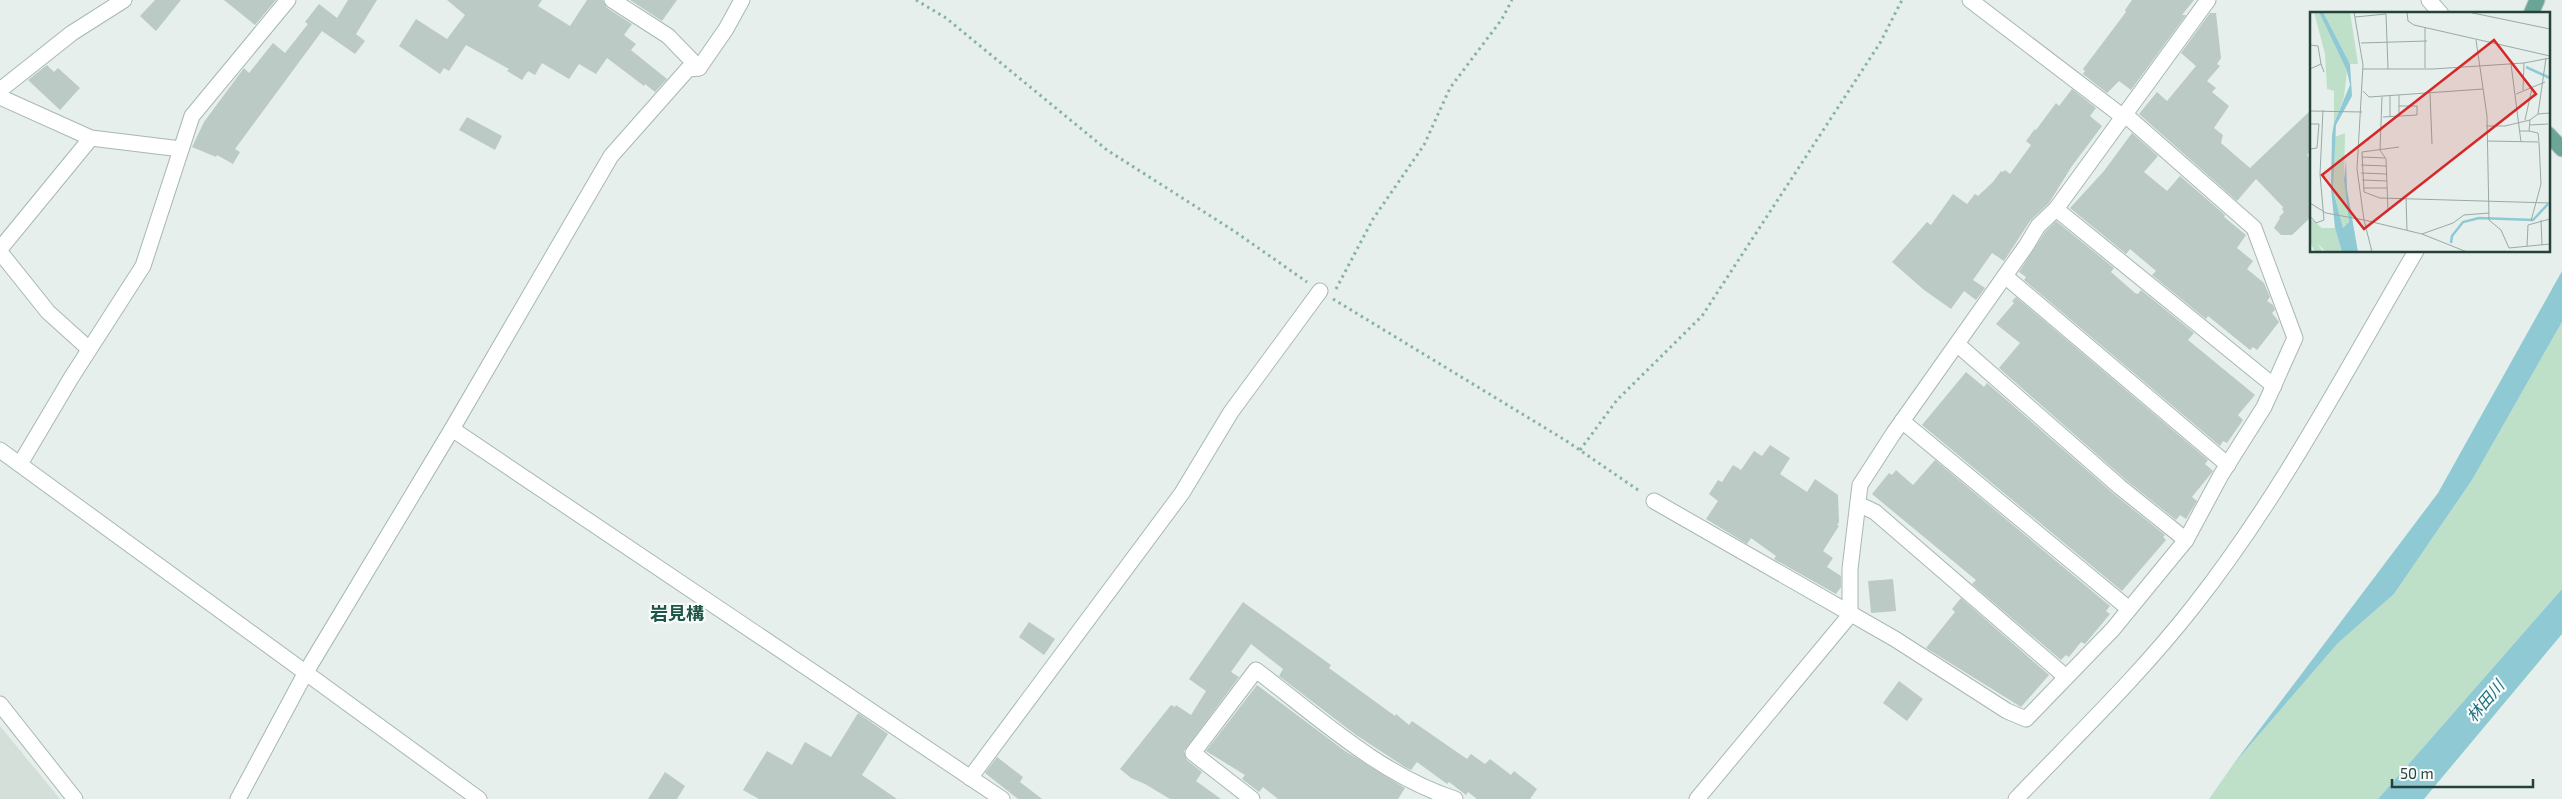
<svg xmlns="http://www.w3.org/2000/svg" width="2562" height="799" viewBox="0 0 2562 799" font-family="'Exo 2','Noto Sans JP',sans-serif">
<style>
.built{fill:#d4dfda}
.green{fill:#bfe0c8}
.water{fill:#8ec9d4}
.building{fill:#bbcac4}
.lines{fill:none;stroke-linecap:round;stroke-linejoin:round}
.minor-casing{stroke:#a8b8b2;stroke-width:17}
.major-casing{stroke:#c2cac8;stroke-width:17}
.path{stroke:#86b3a5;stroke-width:3;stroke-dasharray:2.5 4;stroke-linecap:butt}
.minor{stroke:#fff;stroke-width:15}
.major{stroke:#6aa596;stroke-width:15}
.labels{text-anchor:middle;stroke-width:4.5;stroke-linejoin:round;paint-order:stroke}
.water-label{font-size:16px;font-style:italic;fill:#1c6f80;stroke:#f7fbf9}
.quarter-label{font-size:18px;font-weight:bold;fill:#1f5548;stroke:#f7fbf9}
.inset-river{fill:none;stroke:#8ec9d4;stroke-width:2.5}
.inset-road{fill:none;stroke:#98aaa4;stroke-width:1}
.view{fill:#d62828;fill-opacity:0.15;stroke:#d62828;stroke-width:2.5}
.inset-edge{fill:none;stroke:#24423a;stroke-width:2.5}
</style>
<rect width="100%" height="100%" fill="#e6efeb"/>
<path class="built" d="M0,726l60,73h-60z"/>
<path class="green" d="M2562,322v267l-184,210h-169l23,-33 106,-123 56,-49 78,-114z"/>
<g class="water">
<path d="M2562,271v51l-90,158 -78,114 -56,49 -106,123 206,-273z"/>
<path d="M2562,589v45l-138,165h-46z"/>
</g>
<g class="building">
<path d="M155,0h26l-25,31 -16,-15z"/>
<path d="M224,0h52l-21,25z"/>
<path d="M348,0h29l-21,34 9,7 -10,13 -33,-23 -87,118 5,3 -7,12 -16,-9 -1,2 -24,-10 12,-25 40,-54 5,5 24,-30 12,10 23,-29 -3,-2 14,-18 18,14z"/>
<path d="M447,0h95l-4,6 32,20 17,-26h16l4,8 25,16 -8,11 12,9 -5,6 36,29 -12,13 -10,-8 -1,2 -37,-28 -11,16 -17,-10 -10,15 -27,-16 -7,12 -7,-4 -6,9 -15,-9 2,-2 -43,-24 -17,26 -5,-3 -4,6 -41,-28 17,-27 31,20 18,-24z"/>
<path d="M630,0h47l-15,21z"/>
<path d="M2132,0h62l-12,15h4l-55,75 -12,-9 -12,12 -24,-19 2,-3 -2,-2 43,-57 -1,-2z"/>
<path d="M2210,13h6l5,45 -4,6 3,2 -13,15 9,7 -4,4 17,14 -15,22 9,7 -2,8 29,25 61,-58v41l-4,4 4,5v57l-19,18h-11l-7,-7 6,-10 -1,-1 5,-5 -2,-3 1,-2 -27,-28 -19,22 -98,-87 18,-22 10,9 29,-35 -15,-13z"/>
<path d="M47,65l7,7 4,-4 22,20 -20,22 -32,-30z"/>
<path d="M2072,89l24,19 -6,8 12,10 -30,40 -23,37 -19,18 -26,40 -12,-8 -19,27 12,8 -9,12 -12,-9 -13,18 -27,-19 -32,-28 35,-40 4,3 22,-31 14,10 8,-10 3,2 15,-14 8,-11 2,1 2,-2 5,4 21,-29 -5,-4 9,-12 1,1 20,-27 3,3z"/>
<path d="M467,117l35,19 -7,14 -36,-20z"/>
<path d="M2132,133l26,23 -14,16 23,19 13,-15 45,39 -1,2 22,18 -9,13 16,13 -6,8 17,14 6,14 -3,4 6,4 2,5 -3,3 7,9 -22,28 -4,-3 -3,3 -42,-34 -2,3 -54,-44 4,-4 -26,-22 -4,5 -56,-46 34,-37z"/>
<path d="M2056,221l58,47 -3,4 24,21 3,1 3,-4 53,43 -6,7 67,55 -17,20 5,5 -16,23 -4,-2 -3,5 -196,-166 2,-3 -7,-5 26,-40z"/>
<path d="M2016,297l192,163 -3,4 8,7 -21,26 5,4 -11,18 -6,-4 -4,5 -50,-40 -127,-112 21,-25 -24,-19 18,-21 -2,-2z"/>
<path d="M1966,372l18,15 3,-4 127,111 51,41 -2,2 3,3 -44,51 -200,-166z"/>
<path d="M1770,445l20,13 -10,16 27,18 8,-13 23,16 1,27 -2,3 2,1 -16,25 10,7 -6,9 14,9v11l-5,7 -62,-35 2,-3 -25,-18 -4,6 -41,-25 12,-18 -9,-7 9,-14 4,2 11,-17 8,5 13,-19 8,5z"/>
<path d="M1935,460l175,146 -4,5 4,3 -25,30 -4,-2 -12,15 -3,-2 -5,5 -89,-76 4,-4 -104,-86 17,-21 3,2 4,-5 17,15z"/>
<path d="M1893,579l3,32 -25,2 -3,-32z"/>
<path d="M1961,598l88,77 -28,32 -95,-59 29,-36 -3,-3z"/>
<path d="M1243,602l88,63 -2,3 66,48 1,-2 13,11 3,-4 55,38 4,-5 14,10 5,-5 21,16 3,-4 23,18 -7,10h-53l-9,-7 -2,3 -17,-13 -2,2 -30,-22 -6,8 -6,-3 -49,-32 -77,-59 4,-7 -32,-25 -20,28 8,5 -55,74 3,9 15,12 -6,9 25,18h-51l-25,-15 -14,-6 -11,-9 51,-64 4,2 1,-2 15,10 15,-24 -17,-12z"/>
<path d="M1029,622l26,17 -11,16 -25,-18z"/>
<path d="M1899,681l24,18 -16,22 -24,-18z"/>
<path d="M1257,685l88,66 60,37 -7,11h-120l-15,-12 -4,5 -17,-13 3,-4 -39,-24z"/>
<path d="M858,713l30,21 -26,41 35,24h-138l-16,-9 24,-39 25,14 13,-23 26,15z"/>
<path d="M997,757l26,20 -3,5 22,17h-24l-33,-26z"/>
<path d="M665,772l20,14 -8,13h-29z"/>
</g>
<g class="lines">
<defs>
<g id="minor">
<path d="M612,0l56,36 31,32"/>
<path d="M2429,0l12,14"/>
<path d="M0,90l72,-57 52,-33"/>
<path d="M0,97l91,41 90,11"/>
<path d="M2056,209l218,177"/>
<path d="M0,249l91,-111"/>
<path d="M0,252l48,60 41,37"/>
<path d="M2005,276l223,189"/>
<path d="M1957,344l163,143 66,53"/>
<path d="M1902,421l227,188"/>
<path d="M452,429l550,370"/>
<path d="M0,450l479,349"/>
<path d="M20,464l51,-86 72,-112 49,-150 96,-116"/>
<path d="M1654,501l241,138 112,72 19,8 87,-90 73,-89 35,-65 43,-68 31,-69 -41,-110 -124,-109 -8,-3 -152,-116"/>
<path d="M1858,504l17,8 191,165"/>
<path d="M0,704l75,95"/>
<path d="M970,778l212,-285 49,-81 89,-121"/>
<path d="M238,799l68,-127 146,-243 159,-273 77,-87 11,-1 27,-39 16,-29"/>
<path d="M1252,799l-59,-46 63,-83c62,47 124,105 199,129"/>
<path d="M1697,799l153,-184v-46l10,-84 33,-51 133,-188 12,-20 18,-17 152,-209"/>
<path d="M2016,799c60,-63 123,-123 177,-192 87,-110 152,-235 223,-356"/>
</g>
<g id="major">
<path d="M2531,14l6,-14"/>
<path d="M2548,134l14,15"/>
</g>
</defs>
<use href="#minor" class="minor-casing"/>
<use href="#major" class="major-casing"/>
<g class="path">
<path d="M916,0l30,18 161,132 127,81 73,51"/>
<path d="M1336,289l37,-70 51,-74 26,-57 52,-69 10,-19"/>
<path d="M1333,299l232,141 76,52"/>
<path d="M1580,450l37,-50 85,-84 178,-273 22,-43"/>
</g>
<use href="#minor" class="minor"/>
<use href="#major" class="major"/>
</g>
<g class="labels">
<g class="water-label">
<text transform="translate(2485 701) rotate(-50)" y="6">林田川</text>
</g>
<g class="quarter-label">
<text x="677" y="620">岩見構</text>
</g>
</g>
<g transform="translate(2310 12)">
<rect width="240" height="240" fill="#e6efeb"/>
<path d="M4,0h5l28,59 -3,26 -10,26v-32l-7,-2 -2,-35zM13,0h27l8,52h-8zM35,121l-1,47 5,42 -6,6 -10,-38 2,-53zM0,206l12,10h13l7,24h-16l-9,-9 6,9h-8l-5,-10z" fill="#bfe0c8"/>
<path d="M9,0h4l27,52 2,32 -16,29 -3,65 10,38 6,-6 -5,-42 2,-20 1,29 11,63h-16l-7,-24 -4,-39 1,-54 2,-12 16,-38 -3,-14z" fill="#8ec9d4"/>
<path class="inset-river" d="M216,55l24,11M141,231l1,-7 11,-14 16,-4 54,2 15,-16"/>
<path class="inset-road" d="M44,0l9,53 -6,104 7,51 58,14 45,18M97,0l1,9 6,4 136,31M158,0l82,17M45,5l31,-3 2,55M166,28l11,76 2,104 12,10 8,18 41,-4M51,31l66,-2M0,33l8,1 3,18M201,52l10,78M115,56v-41M0,57l11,-5 3,8M53,57h70l91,-6 26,-5M213,78l1,-27M53,79l6,6 114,-8M120,81l2,51M206,82l29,-12M72,85l-2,53 6,9 2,52M0,99l52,1M228,102l8,-56M89,104v-21M73,105l34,-2v-9h-18M80,105v-21M215,108l7,-32M0,112h9l-2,24 -7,1M220,113l18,-1M176,114h19l25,-6 8,-6 12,-1M210,119h9l1,-11M219,119l9,2 1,8M177,129l52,1 2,42 -10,37M89,135l-37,5 2,40 16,6 170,5M52,145l23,1M51,153l25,1M51,161l26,1M52,168l25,1M54,176h23M96,186l1,32M0,191l16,10 38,7 8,32M0,204l6,7 8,-3 -4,-46 3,-64M231,208l1,25M112,222l31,-11 11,-8 25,-2M217,234l1,-21 22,-6"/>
<path class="view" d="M184,28l42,54 -172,135 -42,-54z"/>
<rect width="240" height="240" class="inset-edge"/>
</g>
<path d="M2392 779v8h141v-8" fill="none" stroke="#24423a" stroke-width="2.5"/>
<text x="2400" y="779" font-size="15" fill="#24423a" stroke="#f7fbf9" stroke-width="4" paint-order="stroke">50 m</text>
</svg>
